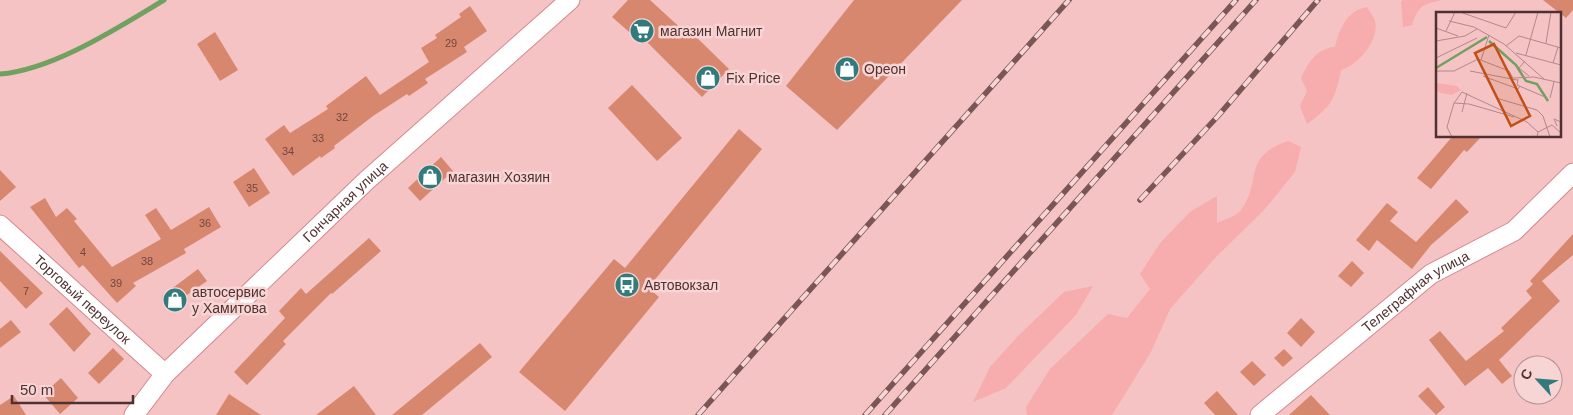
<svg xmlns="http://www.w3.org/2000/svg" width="1573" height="415" viewBox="0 0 1573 415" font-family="Arial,sans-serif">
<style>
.green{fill:#f7acae}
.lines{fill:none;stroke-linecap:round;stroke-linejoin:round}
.stream{stroke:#71a160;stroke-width:5}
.building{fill:#d8876f}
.street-casing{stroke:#d7888b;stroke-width:21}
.street{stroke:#fff;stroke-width:19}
.rail-casing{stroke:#7b5657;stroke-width:5.5}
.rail{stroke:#f7d5d5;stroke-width:4;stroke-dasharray:11;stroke-linecap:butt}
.labels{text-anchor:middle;stroke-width:5;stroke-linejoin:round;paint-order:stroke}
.number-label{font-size:11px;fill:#734640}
.poi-label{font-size:14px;fill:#513031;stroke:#f7d5d5;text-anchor:start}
.street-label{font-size:14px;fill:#513031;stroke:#f7d5d5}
.inset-river{fill:none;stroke:#71a160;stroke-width:2.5}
.inset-road{fill:none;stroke:#b38889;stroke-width:1}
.view{fill:#c24f15;fill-opacity:0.15;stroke:#c24f15;stroke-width:2.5}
.inset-edge{fill:none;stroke:#513031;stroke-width:2.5}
</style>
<rect width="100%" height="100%" fill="#f5c3c4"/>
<g class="green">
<path d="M1403,0h39c-19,5 -23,4 -30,25l-9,2 -2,-25z"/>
<path d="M1367,7c3,5 7,10 8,14 5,19 -18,45 -34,49 -6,29 -9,36 -34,54l-7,-18 7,-15 -6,-13c7,-15 16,-30 34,-31 4,-17 12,-37 32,-40z"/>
<path d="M1288,141l13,6 -6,25 -31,38 -47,46 -47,53 -19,43 -39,63h-85l-1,-8 24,-38 58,-55 19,4 23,-29 -10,-15 21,-32 30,-31 26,-15v27c7,-3 19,-7 24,-13 22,-30 0,-53 47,-69z"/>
<path d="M1093,286l-17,29 -70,73 -33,14 17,-35 28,-31 46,-44z"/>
</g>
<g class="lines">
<path class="stream" d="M0,74c53,-4 119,-47 164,-74"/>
</g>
<g class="building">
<path d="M628,0h22l36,33 3,-3 40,39 -27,28 -56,-56 -3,3 -31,-27z"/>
<path d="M854,0h108l-125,130 -51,-44z"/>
<path d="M1543,0h30v10l-7,8z"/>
<path d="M470,6l17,25 -23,16 3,5 -42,27 3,4 -19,13 -2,-2 -34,22 -39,30 1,2 -14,10 -1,-2 -27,20 -28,-37 19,-14 6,8 38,-24 -2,-3 40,-30 14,19 49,-33 -8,-14 16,-10 -2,-3 26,-18 -2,-3z"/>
<path d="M215,32l23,38 -18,11 -23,-37z"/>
<path d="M632,85l50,53 -25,23 -49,-53z"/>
<path d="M739,129l23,20 -114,139 11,9 -94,114 -46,-39 95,-113 11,9z"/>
<path d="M1450,136h32l-15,16 -3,-2 -33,39 -14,-11 34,-40z"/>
<path d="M441,157l12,14 -33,30 -12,-13z"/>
<path d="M254,168l16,25 -21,14 -16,-25z"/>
<path d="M0,170l16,17 -16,14z"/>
<path d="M45,198l11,19 11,-9 10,11 -3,2 38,46 49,-28 -16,-24 11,-7 15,22 38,-23 12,20 -37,22 2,4 -53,30 3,3 -19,17 -34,-38 -4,3 -49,-61z"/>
<path d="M1456,199l13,13 -38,33 -19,24 -35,-29 -8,11 -13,-11 31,-37 11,9 -8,9 26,21z"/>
<path d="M1573,234v21l-31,26 18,20 -61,59 13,16 -10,8 -14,-16 -23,18 -36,-46 11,-9 26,30 38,-30 -3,-3 31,-30 -6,-7 7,-7 -3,-3z"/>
<path d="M369,238l12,13 -49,43 -1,-1 -48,48 3,3 -39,41 -13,-13 51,-54 -6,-7 22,-23 5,6z"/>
<path d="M0,251l43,42 -17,16 -26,-28z"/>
<path d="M1352,261l12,12 -13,14 -13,-11z"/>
<path d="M198,269l9,12 -23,16 2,3 -13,10 -11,-14z"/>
<path d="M67,307l24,27 -17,18 -25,-28z"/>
<path d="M1301,318l14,14 -14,15 -14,-14z"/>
<path d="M11,320l10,12 -21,16v-19z"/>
<path d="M480,343l12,14 -70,58h-30z"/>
<path d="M113,348l11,11 -25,25 -11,-11z"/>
<path d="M1284,349l9,9 -10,9 -9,-9z"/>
<path d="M1252,361l14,14 -12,11 -14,-14z"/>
<path d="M61,378l17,20 -18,16 -17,-20z"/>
<path d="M354,386l22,29h-60z"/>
<path d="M1428,387l17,20 -9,8 -18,-19z"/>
<path d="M1217,391l21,24h-23l-11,-12z"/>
<path d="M229,394l32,21h-45z"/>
<path d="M1311,395l19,20h-41z"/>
<path d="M14,396l12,19h-26v-10z"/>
</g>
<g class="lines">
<defs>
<g id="street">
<path id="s1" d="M0,225l165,149"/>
<path id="s2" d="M134,415l31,-41 201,-193 204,-181"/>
<path id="s3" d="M1260,415l171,-141 83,-43 59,-58"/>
</g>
</defs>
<use href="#street" class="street-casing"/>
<use href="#street" class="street"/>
<defs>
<g id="rail">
<path d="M1140,200l78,-84 100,-116"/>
<path d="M698,415l371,-415"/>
<path d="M865,415l371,-415"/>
<path d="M885,415l371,-415"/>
</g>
</defs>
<use href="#rail" class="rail-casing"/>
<use href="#rail" class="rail"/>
</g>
<defs>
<symbol id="supermarket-disc" viewBox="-11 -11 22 22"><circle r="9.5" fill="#327b7d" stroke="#f7d5d5"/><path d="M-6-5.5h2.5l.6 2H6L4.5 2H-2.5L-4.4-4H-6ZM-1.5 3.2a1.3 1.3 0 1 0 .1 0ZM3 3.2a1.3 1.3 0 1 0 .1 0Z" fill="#fff"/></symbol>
<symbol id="shop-disc" viewBox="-11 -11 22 22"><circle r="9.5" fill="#327b7d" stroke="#f7d5d5"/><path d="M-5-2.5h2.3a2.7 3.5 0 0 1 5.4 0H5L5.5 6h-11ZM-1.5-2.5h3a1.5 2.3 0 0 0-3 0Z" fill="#fff"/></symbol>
<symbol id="bus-disc" viewBox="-11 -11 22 22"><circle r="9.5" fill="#327b7d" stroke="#f7d5d5"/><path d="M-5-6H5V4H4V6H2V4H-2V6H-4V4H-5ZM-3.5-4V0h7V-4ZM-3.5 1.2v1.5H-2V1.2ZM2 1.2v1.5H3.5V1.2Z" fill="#fff"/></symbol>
</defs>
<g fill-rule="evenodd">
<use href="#supermarket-disc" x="628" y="17" width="28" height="28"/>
<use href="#shop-disc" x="833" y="55" width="28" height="28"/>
<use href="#shop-disc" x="694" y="64" width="28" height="28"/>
<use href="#shop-disc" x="416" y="163" width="28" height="28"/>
<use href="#bus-disc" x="613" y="271" width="28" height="28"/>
<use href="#shop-disc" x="161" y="286" width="28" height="28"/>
</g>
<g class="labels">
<g class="number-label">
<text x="451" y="47">29</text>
<text x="342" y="121">32</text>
<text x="318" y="142">33</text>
<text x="288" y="155">34</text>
<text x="252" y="192">35</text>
<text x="205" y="227">36</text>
<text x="83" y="256">4</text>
<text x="147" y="265">38</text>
<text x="116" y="287">39</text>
<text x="26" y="295">7</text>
</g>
<g class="poi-label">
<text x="660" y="36">магазин Магнит</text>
<text x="864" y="74">Ореон</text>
<text x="726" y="83">Fix Price</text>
<text x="448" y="182">магазин Хозяин</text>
<text x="644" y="290">Автовокзал</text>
<text x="192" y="297">автосервис<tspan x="192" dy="16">у Хамитова</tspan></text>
</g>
<g class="street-label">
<text dy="5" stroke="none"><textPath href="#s2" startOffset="301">Гончарная улица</textPath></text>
<text dy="5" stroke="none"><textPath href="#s3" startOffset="199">Телеграфная улица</textPath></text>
<text dy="5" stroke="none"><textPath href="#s1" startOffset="111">Торговый переулок</textPath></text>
</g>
</g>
<g transform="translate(1436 12)">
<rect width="125" height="125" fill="#f5c3c4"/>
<path d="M0,71l21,3 4,4 -9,5 -11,-2 -5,-3z" fill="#f7acae"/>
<path class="inset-river" d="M53,29l27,24 10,16 11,3 11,17M0,56l51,-31"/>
<path class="inset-road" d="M24,0l46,16 10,-16M13,9l25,6 30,17 40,35M0,16l22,8M10,19l9,-19M0,29l29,-5 12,-7M110,31l5,-31M70,34l13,-10 42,12M80,41l45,12M90,43l12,-43M0,46l41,-20M45,48l8,-25M89,49l-6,7 10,8M117,51l5,-16M0,59h18l24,-12 31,12 4,7 21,-1 27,6M34,59l47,9M47,64l35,13 2,-3M82,67l-1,6 28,12M60,86l41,12 6,6 7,21M114,86l4,-16M18,91l15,1 45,13M26,100l5,-19M121,114l-3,-7 7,3M102,120l14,-7 9,8M16,125l-5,-10 7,-24 8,-11 65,30 11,10 -1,5"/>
<path class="view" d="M58,32l36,72 -19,10 -36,-73z"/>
<rect width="125" height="125" class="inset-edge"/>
</g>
<g transform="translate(1538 380) rotate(296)"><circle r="24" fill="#f7d5d5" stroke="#b59393"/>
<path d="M0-4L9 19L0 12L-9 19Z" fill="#327b7d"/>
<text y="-8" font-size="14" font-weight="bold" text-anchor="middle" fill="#513031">С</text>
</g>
<path d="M12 395v8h121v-8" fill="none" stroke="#513031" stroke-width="2.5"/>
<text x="20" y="395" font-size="15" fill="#513031" stroke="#f7d5d5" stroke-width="4" paint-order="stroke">50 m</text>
</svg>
